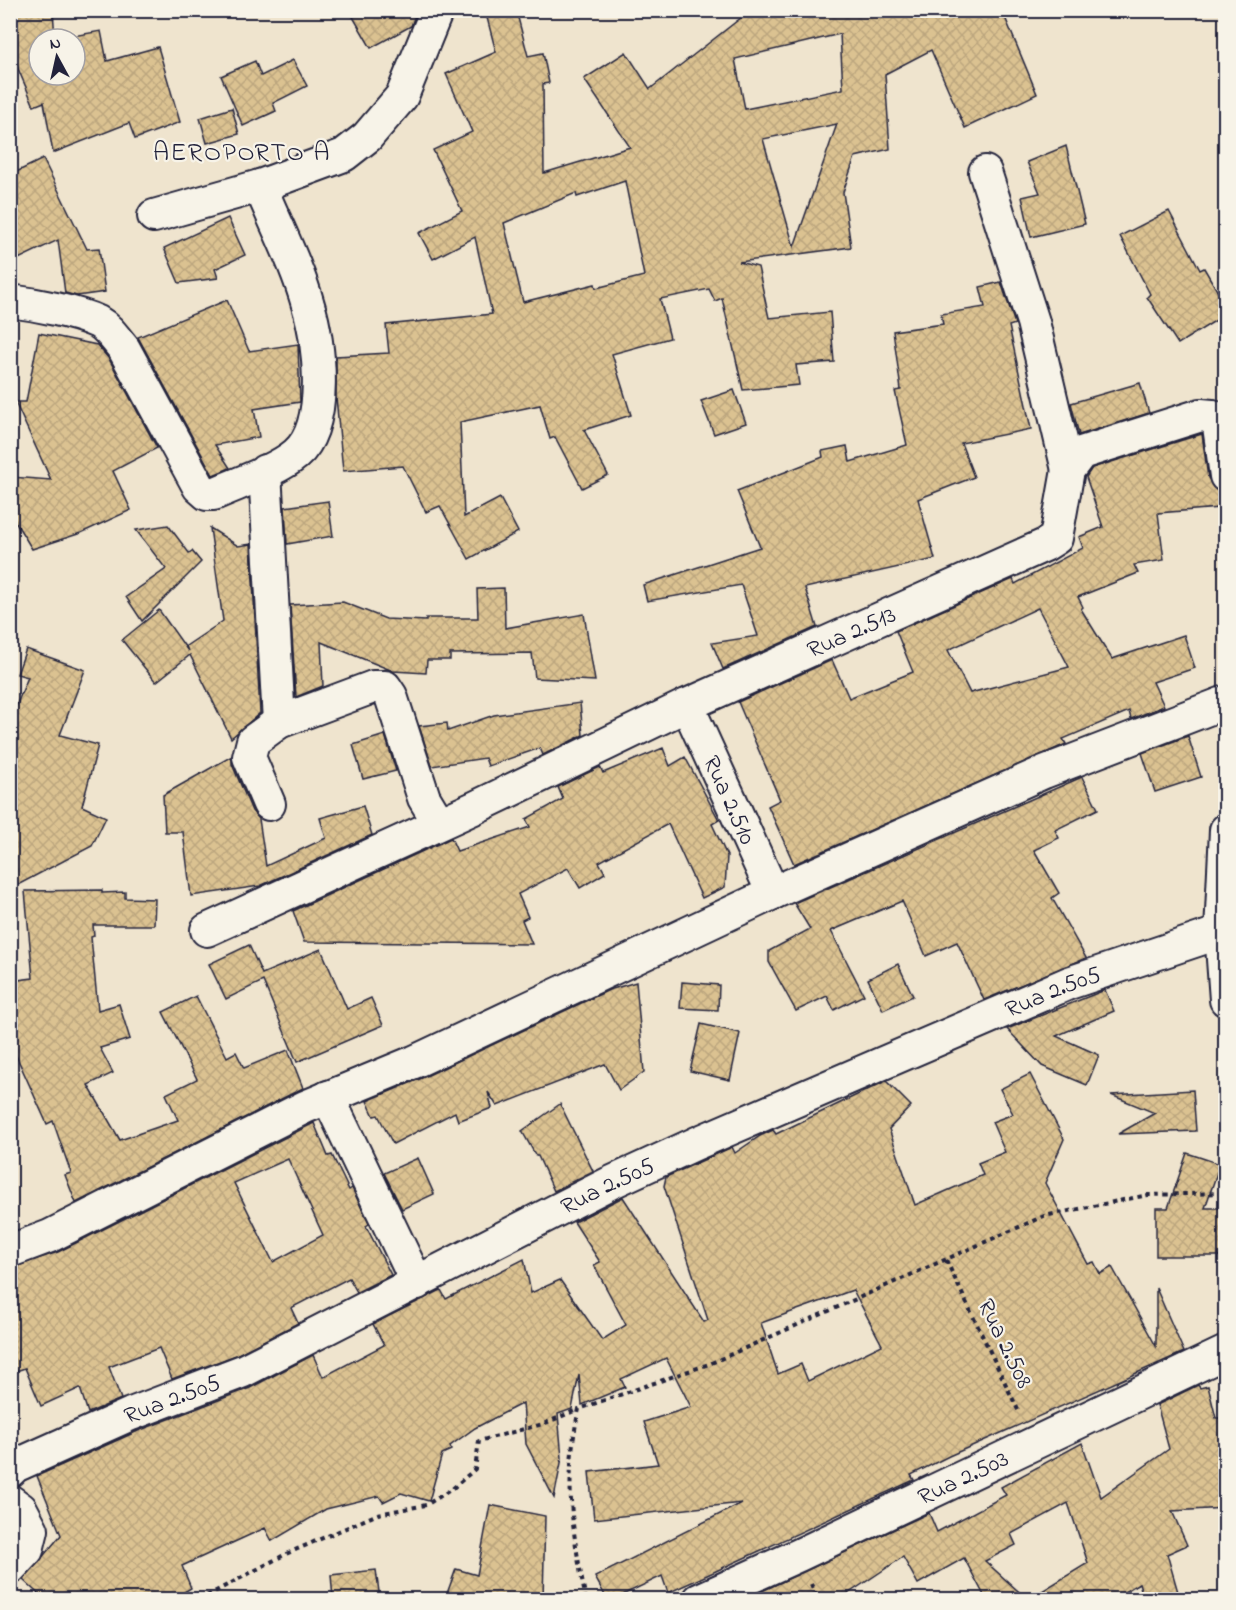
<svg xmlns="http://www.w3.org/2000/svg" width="1236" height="1610" viewBox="0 0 1236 1610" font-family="'Indie Flower',sans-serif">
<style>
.building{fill:url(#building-cross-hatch);stroke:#22223b;stroke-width:1.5;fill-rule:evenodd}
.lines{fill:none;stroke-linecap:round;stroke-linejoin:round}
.street-casing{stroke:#22223b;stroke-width:36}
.path{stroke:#22223b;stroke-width:4;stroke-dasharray:4.5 4.5;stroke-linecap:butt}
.street{stroke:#f7f3e8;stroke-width:32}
.labels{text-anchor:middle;stroke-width:4.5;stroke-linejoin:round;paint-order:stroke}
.street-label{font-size:24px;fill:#22223b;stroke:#f7f3e8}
.neighbourhood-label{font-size:26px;letter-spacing:1.5px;fill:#22223b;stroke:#f7f3e8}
</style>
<defs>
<pattern id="building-cross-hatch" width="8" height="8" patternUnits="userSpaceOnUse" patternTransform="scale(1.5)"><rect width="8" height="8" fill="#dbc291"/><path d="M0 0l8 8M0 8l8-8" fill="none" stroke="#bca67e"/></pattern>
</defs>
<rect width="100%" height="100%" fill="#efe4ce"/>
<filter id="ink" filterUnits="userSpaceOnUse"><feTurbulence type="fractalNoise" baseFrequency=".0167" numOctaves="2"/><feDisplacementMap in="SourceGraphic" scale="12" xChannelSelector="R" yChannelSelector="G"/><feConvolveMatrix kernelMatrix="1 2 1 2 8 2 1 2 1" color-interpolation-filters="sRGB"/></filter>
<g filter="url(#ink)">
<g class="building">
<path d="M14,10h39l2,29h-16v36h36v-36h-19l45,-8 6,30 51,-14 22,75 -45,17 -6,-16 -76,30 -9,-51 -10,4 -24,-56v-3l7,-1z"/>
<path d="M349,10h68l-6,16 -40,22z"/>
<path d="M485,10h31l12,46 15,-3 6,30 -6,1 1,89 86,-26 -46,-68 42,-27 24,37 101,-79h251l35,84 -72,34 -34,-78 -46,24 5,75 -35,8 -12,35 8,55 -112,15 19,5 11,51 61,-6 4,50 -38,3 3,20 -56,5 -21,-92 -7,3 -6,-12 -49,10 10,39 -58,16 19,61 -47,15 24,45 -26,13 -27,-51 -5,2 -10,-34 -80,17 4,95 36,-19 18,34 -49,27 -29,-53 -14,6 -23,-46 -60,5 -7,-74v-41l53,-3 -3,-28 106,-11 -17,-77 -42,22 -14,-26 43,-22 -29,-61 39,-18 -26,-58 50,-22zM840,34l3,55 -98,20 -10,-50zM837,124l-43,123 -31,-108zM625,181l19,95 -48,12 -1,-4 -72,18 -19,-79 72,-30 1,4z"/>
<path d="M293,60l14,26 -34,17 3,8 -33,15 -22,-50 34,-15 6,15z"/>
<path d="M232,108l7,26 -32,9 -7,-25z"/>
<path d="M1066,146l19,78 -54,13 -9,-40 18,-4 -13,-31z"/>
<path d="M43,159l44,90 12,-1 6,44 -28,4 -12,-3 -7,-53 -48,23v-88z"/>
<path d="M1169,211l31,59 4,-2 22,38v8l-48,30 -31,-47 3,-3 -30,-58z"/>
<path d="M228,218l17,37 -30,14 3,9 -39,5 -15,-35z"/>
<path d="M1001,282l14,42 -6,2 22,103 -70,14 13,34 -56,22 17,60 -130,29 12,39 -94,42 -11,-26 46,-7 -17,-51 -94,16 -4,-16 117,-38 -23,-56 86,-34 -1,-6 25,-5 3,16 57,-17 -12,-54 6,-1 -8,-59 50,-7 -2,-10 44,-7 -5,-20z"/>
<path d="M227,300l22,51 49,-7 2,58 -46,7 5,28 -44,8 15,23 -17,7 -75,-138z"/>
<path d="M39,333l58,12 12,14 48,89 -44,23 18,39 -50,23 -49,16 -21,-34v-38l40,3 -36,-78h11z"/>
<path d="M1140,383l9,30 -70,22 -8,-32z"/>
<path d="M734,390l12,33 -32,11 -13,-33z"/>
<path d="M1202,434l6,44 10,14 1,16 -61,5 6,47 -30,5 4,8 -60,24 5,10 -2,2 31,50 72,-24 11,33 -42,14 11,24 -33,13 -2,-8 -66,28 3,5 -272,120 -26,-58 12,-6 -42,-98 94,-42 17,38 64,-26 -17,-41 117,-52 2,5 68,-36 -4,-11 24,-10 -17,-50 6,-9zM1038,608l31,59 -99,26 -22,-43z"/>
<path d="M328,501l5,35 -46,8 -2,-37z"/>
<path d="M168,525l21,28 3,-2 9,11 -59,59 -16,-24 40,-28 -30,-39z"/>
<path d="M210,528l28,18 13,-2 9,169 -29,25 -41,-83 -34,27 -34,-42 37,-30 29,41 -2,-5 37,-25z"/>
<path d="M504,588l1,40 79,-14 11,67 -60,-3 -3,-25 -82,1v6h-23l-1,13 -33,-2 -72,-29 2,44 -27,11 -6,-92 53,-3 43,17 40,2v-3h52l-1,-29z"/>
<path d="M26,649l59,21 -25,65 38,10 -16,61 24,11 -14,29 -82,43v-168l18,-44 -11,-3z"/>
<path d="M580,703l3,32 -40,20 -3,-7 -52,18 -3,-8 -53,8 -13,-40 28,-3 1,8 46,-16z"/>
<path d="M385,735l11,36 -33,8 -10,-34z"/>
<path d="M1188,736l13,41 -46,15 -13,-39z"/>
<path d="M663,748l7,18 15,-9 34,63 -7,4 15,32 -2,31 -23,11 -34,-74 -69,38 6,11 -25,15 -12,-20 -50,26 10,23 -6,3 10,24 -228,-2 -11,-31 158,-73 6,13 73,-24 -4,-8 37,-20 -5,-12 42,-20 3,6z"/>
<path d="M232,756v8l20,47 7,8 7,47 60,-28 -6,-20 43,-12 9,29 -112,51 -69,10 -8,-64h-18l-2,-37z"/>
<path d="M1082,777l16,32 -43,21 4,8 -25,12 25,43 -7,5 34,60 -102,42 -27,-58 -31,14 -24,-55 -71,30 33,64 -30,15 -7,-14 -31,15 -27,-49v-11l41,-22 -16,-26z"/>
<path d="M102,890v3l23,-1v6l30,1 -1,26h-61l1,11 -3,1 7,73 21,-6 11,35 -30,9 13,25 -25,12 32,55 58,-20 -12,-26 31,-15 -34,-67 33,-16 31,61 9,-5 8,16 44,-18 15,38 -227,115 -11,-28 6,-2 -18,-52 -6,3 -37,-82v-61l23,-3 -8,-87z"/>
<path d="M249,945l13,29 59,-25 26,60 24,-11 12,27 -86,37 -34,-81 -37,18 -17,-35z"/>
<path d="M898,964l15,32 -30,14 -15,-31z"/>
<path d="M636,982l8,90 -25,18 -14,-26 -108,42 -9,-14 4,16 -34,13 -3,-9 -62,32 -15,-29 -4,1 -7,-15 55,-23 187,-88z"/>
<path d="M682,982l37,3 -1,25 -38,-2z"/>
<path d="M1105,990l9,21 -58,25 43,19 -12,30 -45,-19 -35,-37z"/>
<path d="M701,1024l39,9 -10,47 -40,-9z"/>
<path d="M1030,1074l34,65 -19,44 43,81 6,-2 6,12 12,-7 44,79v-58l28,64 -235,104 -38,19 3,5 -246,113 -6,-17 -48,23h-7l-12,-22 147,-74 -148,16 -5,-47 69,-8 -14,-42 47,-15 -25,-49 -45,21 4,8 -43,18 -3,-30 -7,34 -14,5 4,44 -8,40 -28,-54 -3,-41 -48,25 -25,18 1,4 -9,4 -13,47 -28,-8 -18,9 -4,-6 -53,13 -54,32 -7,-13 -83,38 9,22 -18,11h-129l-21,-19 38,-45 -24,-59 101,-45 112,-43 63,-33 10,22 61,-32 -11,-21 68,-34 5,9 78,-40 7,34 29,-13 42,60 24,-15 -32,-60 6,-3 -26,-40 49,-25 81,125 4,-2 -44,-134 2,-9 66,-30 3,6 25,-17 13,-6 3,4 110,-53 25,25 -22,23 26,76 68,-30 -5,-12 27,-11 -13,-30 21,-8 -13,-25zM853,1290l29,55 -74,36 -7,-17 -23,10 -17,-51z"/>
<path d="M1193,1090l3,41 -78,3 37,-21 -44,-18z"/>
<path d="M560,1104l33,67 -39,20 -16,-35h-2l-14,-25z"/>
<path d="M314,1123l14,33 4,-1 17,35 3,-2 17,36 -3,2 25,49 -34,17 -8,-14 -58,30 7,15 -62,32 -64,24 -13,-31 -50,19 12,32 -33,14 -8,-25 -39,18 -16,-38 -15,5v-105l48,-16zM288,1159l35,76 -50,27 -39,-79z"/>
<path d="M1187,1153l33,11 -15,44h20v48h-69v-48h12z"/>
<path d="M418,1158l16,36 -32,15 -18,-36z"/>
<path d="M1198,1385l2,3 8,-2 8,32h10v90l-54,3 15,34 -20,9 13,45h-36l-5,-16 -26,16h-84l59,-36 -20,-60 -57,31 5,11 -31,16 42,38h-41l-22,-41 -46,26 -15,-27 -63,42h-95l184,-86 8,19 69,-37 -5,-8 81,-44 19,54 68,-48 -12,-44z"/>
<path d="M490,1505l55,11 -2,83h-98l11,-30 21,6z"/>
<path d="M376,1570l4,29h-47l-2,-24z"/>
</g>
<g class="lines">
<defs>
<g id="street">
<path d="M985,172l48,150 35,148"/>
<path d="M154,216l106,-30 84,-31 23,-18 35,-41 35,-86"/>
<path d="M10,301c24,3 67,11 88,21 11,6 18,18 26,27l75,138 8,7h7c24,-11 62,-23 82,-40 33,-28 24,-111 12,-149 -11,-40 -32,-80 -48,-119"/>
<path d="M1212,416l7,10 7,50"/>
<path d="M265,471l14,251"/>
<path id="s1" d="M687,705l86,188"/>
<path d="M269,804l-20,-47 4,-16 26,-19 94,-35h12l6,9 33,102 15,25"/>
<path d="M1226,830l-5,102 5,68"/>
<path id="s2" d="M207,930l267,-122 213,-103 358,-160 11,-7 12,-68 13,-17 120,-38 11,1"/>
<path d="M328,1097l89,186"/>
<path d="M10,1251l40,-15 255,-129 109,-45 359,-169 271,-121 182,-70"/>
<path id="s3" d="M10,1471l5,-5 116,-52 112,-43 367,-188 87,-40 372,-160 152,-51"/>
<path d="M10,1501l11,8 11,21 -5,20 -17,18"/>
<path id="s4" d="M699,1600l100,-45 427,-203"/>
</g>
</defs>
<use href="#street" class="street-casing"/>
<g class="path">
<path d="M946,1260l74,154"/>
<path d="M811,1584l7,16"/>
<path d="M199,1600l87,-46 92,-40 48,-9 26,-16 23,-20 4,-28 64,-17 36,-15"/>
<path d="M586,1600c-14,-70 -23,-120 -7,-191l130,-45 335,-148 104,-21 78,-2"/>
</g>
<use href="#street" class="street"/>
</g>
</g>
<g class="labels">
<g class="street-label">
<text dy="8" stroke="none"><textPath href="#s2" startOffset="710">Rua 2.513</textPath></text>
<text dy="8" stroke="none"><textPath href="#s1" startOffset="104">Rua 2.510</textPath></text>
<text dy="8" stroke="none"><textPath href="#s3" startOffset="1149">Rua 2.505</textPath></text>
<text dy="8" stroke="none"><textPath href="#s3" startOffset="663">Rua 2.505</textPath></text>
<text transform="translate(1006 1343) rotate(64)" y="8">Rua 2.508</text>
<text dy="8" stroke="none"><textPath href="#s3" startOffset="178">Rua 2.505</textPath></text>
<text dy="8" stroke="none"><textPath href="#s4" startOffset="291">Rua 2.503</textPath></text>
</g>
<g class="neighbourhood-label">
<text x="242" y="160">AEROPORTO A</text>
</g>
</g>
<rect width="1236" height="1610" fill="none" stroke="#f7f3e8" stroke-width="36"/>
<rect x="18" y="18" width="1200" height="1574" fill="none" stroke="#22223b" stroke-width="2" filter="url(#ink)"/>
<g transform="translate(57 57) rotate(352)"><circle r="28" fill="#f7f3e8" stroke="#a29fa3" stroke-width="1.5"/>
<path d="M0-4.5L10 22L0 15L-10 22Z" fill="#22223b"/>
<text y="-9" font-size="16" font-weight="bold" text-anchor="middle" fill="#22223b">N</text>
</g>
</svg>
